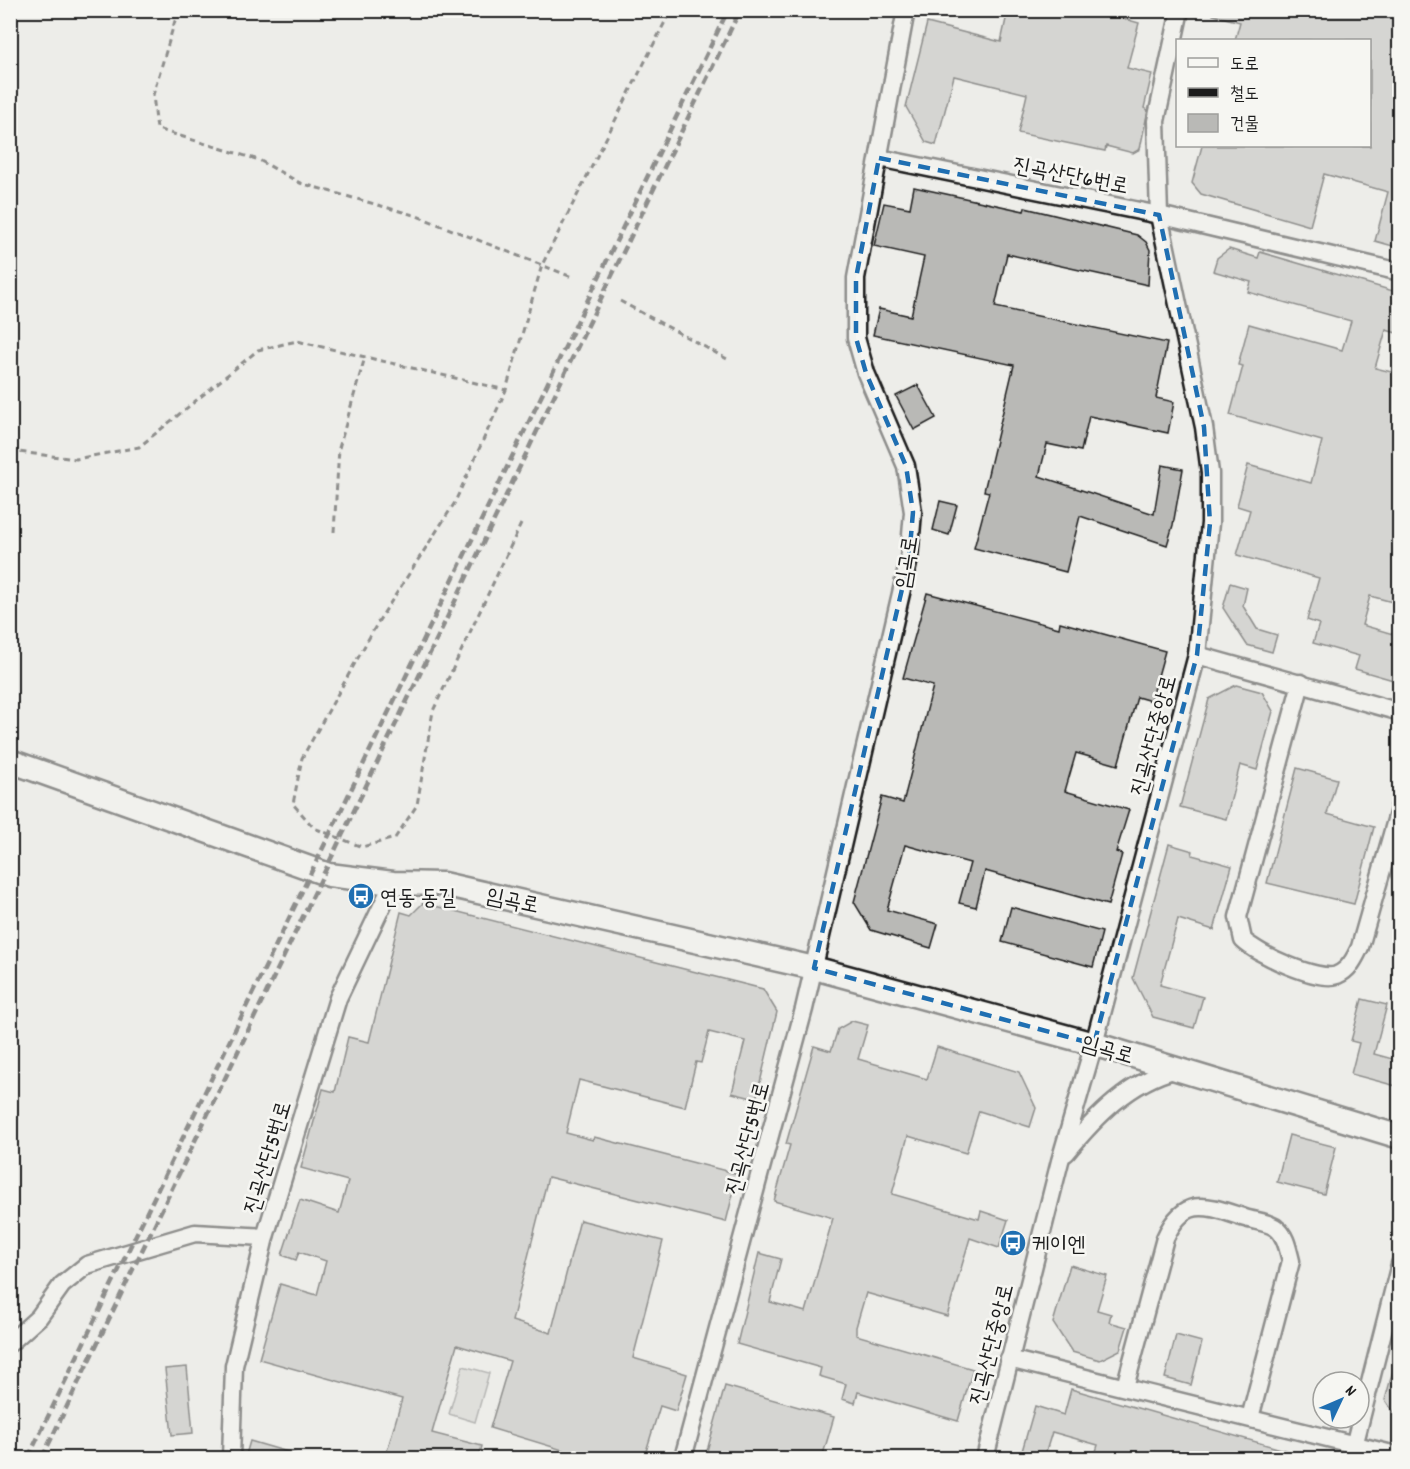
<svg xmlns="http://www.w3.org/2000/svg" width="1410" height="1469" viewBox="0 0 1410 1469" font-family="Dekko,'Poor Story',sans-serif">
<style>
.grass{fill:#cececb;stroke:#757574;stroke-width:1.5}
.building{fill:#b9b9b6;stroke:#1c1c1c;stroke-width:1.5}
.lines{fill:none;stroke-linecap:round;stroke-linejoin:round}
.minor-casing{stroke:#1c1c1c;stroke-width:21}
.secondary-casing{stroke:#1c1c1c;stroke-width:27}
.path{stroke:#1c1c1c;stroke-width:3;stroke-dasharray:6 4.5;stroke-linecap:butt}
.minor{stroke:#f6f6f2;stroke-width:16}
.secondary{stroke:#f6f6f2;stroke-width:22}
.rail{stroke:#1c1c1c;stroke-width:4.5;stroke-dasharray:9 4.5;stroke-linecap:butt}
.marked{fill:none;stroke:#1f6fb2;stroke-width:4.5;stroke-dasharray:12 8;stroke-linejoin:round}
.labels{text-anchor:middle;stroke-width:5;stroke-linejoin:round;paint-order:stroke}
.street-label{font-size:22px;fill:#1c1c1c;stroke:#f6f6f2}
.poi-label{font-size:22px;fill:#1c1c1c;stroke:#f6f6f2;text-anchor:start}
</style>
<rect width="100%" height="100%" fill="#edede9"/>
<filter id="ink" filterUnits="userSpaceOnUse"><feTurbulence type="fractalNoise" baseFrequency=".0167" numOctaves="2"/><feDisplacementMap in="SourceGraphic" scale="12" xChannelSelector="R" yChannelSelector="G"/><feConvolveMatrix kernelMatrix="1 2 1 2 8 2 1 2 1" color-interpolation-filters="sRGB"/></filter>
<g filter="url(#ink)">
<path class="grass" d="M463,1366l26,7 -14,49 -26,-8z"/>
<g class="building">
<path d="M1008,10h85l46,13 -12,45 25,6 -8,34 4,2 -8,39 -7,4 -27,-7 -1,5 -87,-18 9,-39 -73,-18 -18,69 -10,-3 -20,-35 21,-84 74,19z"/>
<path d="M1213,10h187v238l-25,-7 13,-49 -64,-18 -14,52 -109,-32 -9,-11 10,-37h168v-106h-135l5,-18 -27,-7z"/>
<path d="M914,187l110,24 1,-3 112,27 9,7 4,8 -2,35 -141,-31 -12,53 172,36 -11,55 18,4 -6,31 -79,-17 -8,35 -34,-7 -8,32 115,38 8,-49 21,4 -10,56 -6,20 -87,-29 -14,56 -92,-24 15,-56 -5,-1 30,-126 -141,-30 6,-26 32,7 13,-59 -50,-11 10,-43 26,5z"/>
<path d="M1229,249l29,9 2,-6 140,41v41l-14,-4 -11,38 25,6v230l-30,-8 -8,29 38,11v46l-45,-13 4,-13 -46,-13 6,-19 -12,-4 12,-42 -82,-23 13,-45 -13,-4 11,-41 63,18 11,-42 -92,-26 13,-49 -5,-1 11,-41 93,26 9,-29 -103,-29 3,-10 -38,-11 4,-13z"/>
<path d="M918,385l18,33 -22,12 -18,-34z"/>
<path d="M940,501l17,4 -8,30 -16,-5z"/>
<path d="M1230,583l17,5 -4,18 14,23 20,6 -5,17 -25,-7 -24,-37z"/>
<path d="M927,593l132,35 1,-6 105,29 -14,50 -14,-4 -19,68 -42,-12 -11,38 64,19 -13,42 6,2 -14,51 -123,-34 -9,36 -17,-4 11,-40 -65,-18 -18,65 51,14 -7,24 -60,-18 -17,-28 28,-105 21,6 30,-117 -30,-8z"/>
<path d="M1236,685l26,7 11,19 -16,59 -17,-5 -14,54 -46,-12 29,-108z"/>
<path d="M1297,768l40,11 -10,35 47,13 -20,77 -87,-21z"/>
<path d="M1169,844l24,7 -1,4 40,11 -18,64 -36,-11 -18,66 43,12 -9,31 -41,-11 -20,-39z"/>
<path d="M423,903l340,86 14,23 -21,87 -24,-6 13,-52 -36,-9 -8,31 -5,-1 -11,45 -106,-27 -13,53 27,7 1,-3 144,37 -12,48 -178,-45 -36,144 39,12 29,-113 83,21 -30,117 54,16 -11,37 -16,-5 -16,52h-55l-99,-30 20,-67 -53,-16 -25,88 50,13 -3,12h-94l17,-59 -143,-40 21,-75 37,11 9,-34 -27,-9 -3,8 -14,-5 18,-55 39,13 9,-32 -47,-13 22,-79 12,3 13,-55 21,5 32,-130 10,3z"/>
<path d="M1011,907l91,25 -9,35 -91,-25z"/>
<path d="M1362,999l25,6 -13,49 26,7v26l-49,-13 8,-31 -8,-2z"/>
<path d="M852,1021l16,4 -10,34 69,20 10,-32 82,25 17,36 -6,19 -51,-16 -13,42 -58,-17 -16,58 87,25 2,-8 27,9 -9,28 -29,-10 -23,78 -81,-23 -10,34v8l117,34 -15,52 -100,-29 -3,11 -13,-4 4,-15 -27,-8 2,-8 -84,-24 22,-91 22,6 -11,43 36,10 27,-94 -59,-17 16,-56 -4,-1 28,-98 17,5 7,-22z"/>
<path d="M1289,1135l47,12 -12,47 -47,-12z"/>
<path d="M1070,1265l37,11 -10,34 14,4 -2,8 18,5 -7,23 -20,10 -28,-8 -19,-29z"/>
<path d="M1176,1335l26,7 -11,43 -26,-7z"/>
<path d="M1395,1363h5v58l-15,-21z"/>
<path d="M187,1367l6,66 -21,2 -7,-66z"/>
<path d="M725,1386l109,31 -12,41h-117z"/>
<path d="M1071,1389l231,66v3h-208l4,-13 -46,-13 -8,26h-24l15,-52 29,9z"/>
<path d="M250,1441l48,14 -1,3h-52z"/>
</g>
<g class="lines">
<defs>
<g id="minor">
<path d="M879,158l280,57 241,57"/>
<path d="M1197,655l203,57"/>
<path d="M1301,683l-63,234 5,23c14,14 75,42 94,35 12,-5 18,-17 23,-28l40,-141"/>
<path d="M1066,1153c30,-37 64,-72 111,-84"/>
<path d="M10,1343l29,-26 23,-32 25,-20 108,-32 70,4"/>
<path d="M1009,1359l391,97"/>
<path d="M1125,1387l40,-149c20,-44 43,-32 80,-20 9,3 24,4 31,10 10,7 12,22 15,33l-41,157"/>
<path d="M231,1458l3,-92 31,-129 73,-239 55,-115"/>
<path d="M683,1458l121,-449 105,-450 4,-47 -7,-46 -40,-93 -10,-35v-60l50,-268"/>
<path d="M985,1458l75,-297 34,-117 103,-389 13,-132v-50l-6,-46 -45,-212 -3,-94 24,-111"/>
<path d="M1351,1458l49,-194"/>
</g>
<path id="secondary" d="M10,761l319,114 64,8 50,1 371,84 280,76 306,93"/>
</defs>
<use href="#minor" class="minor-casing"/>
<use href="#secondary" class="secondary-casing"/>
<g class="path">
<path d="M176,10l1,4 -24,81 4,34 102,31 41,23 117,33 155,61"/>
<path d="M620,301l109,59"/>
<path d="M10,451l66,8 63,-12 119,-97 39,-9 209,49"/>
<path d="M521,524l-88,187 -16,94 -22,33 -33,9 -48,-19 -21,-24 9,-46 76,-136 76,-118 52,-114 36,-125 129,-255"/>
<path d="M334,532l5,-84 26,-91"/>
</g>
<use href="#minor" class="minor"/>
<use href="#secondary" class="secondary"/>
<g class="rail">
<path d="M28,1458l700,-1448"/>
<path d="M42,1458l698,-1448"/>
</g>
</g>
</g>
<path d="M0 0H1410V1469H0ZM879,158l280,57 45,212 6,96 -13,132 -103,389 -280,-76 95,-409 4,-47 -7,-46 -40,-93 -10,-35v-60z" fill="#edede9" fill-opacity=".55" fill-rule="evenodd"/>
<path class="marked" d="M879,158l280,57 45,212 6,96 -13,132 -103,389 -280,-76 95,-409 4,-47 -7,-46 -40,-93 -10,-35v-60z"/>
<defs>
<symbol id="bus-disc" viewBox="-11 -11 22 22"><circle r="9.5" fill="#1f6fb2" stroke="#f6f6f2"/><path d="M-5-6H5V4H4V6H2V4H-2V6H-4V4H-5ZM-3.5-4V0h7V-4ZM-3.5 1.2v1.5H-2V1.2ZM2 1.2v1.5H3.5V1.2Z" fill="#fff"/></symbol>
</defs>
<g fill-rule="evenodd">
<use href="#bus-disc" x="346" y="881" width="30" height="30"/>
<use href="#bus-disc" x="998" y="1228" width="30" height="30"/>
</g>
<g class="labels">
<g class="street-label">
<text transform="translate(1071 174) rotate(11)" y="8">진곡산단6번로</text>
<text transform="translate(905 562) rotate(-81)" y="8">임곡로</text>
<text transform="translate(1152 735) rotate(-75)" y="8">진곡산단중앙로</text>
<text transform="translate(513 899) rotate(12)" y="8">임곡로</text>
<text transform="translate(1108 1048) rotate(16)" y="8">임곡로</text>
<text transform="translate(746 1138) rotate(-75)" y="8">진곡산단5번로</text>
<text transform="translate(266 1157) rotate(-73)" y="8">진곡산단5번로</text>
<text transform="translate(990 1344) rotate(-76)" y="8">진곡산단중앙로</text>
</g>
<g class="poi-label">
<text x="380" y="904">연동 동길</text>
<text x="1032" y="1251">케이엔</text>
</g>
</g>
<rect width="1410" height="1469" fill="none" stroke="#f6f6f2" stroke-width="36"/>
<rect x="18" y="18" width="1374" height="1433" fill="none" stroke="#1c1c1c" stroke-width="2" filter="url(#ink)"/>
<rect x="1176" y="39" width="195" height="108" fill="#f6f6f2" stroke="#9f9f9c" stroke-width="1.5"/>
<rect x="1188" y="58" width="30" height="9" fill="#f6f6f2" stroke="#9f9f9c" stroke-width="1.5"/>
<text x="1230" y="69" font-size="18" fill="#1c1c1c">도로</text>
<rect x="1188" y="88" width="30" height="9" fill="#1c1c1c" stroke="#9f9f9c" stroke-width="1.5"/>
<text x="1230" y="99" font-size="18" fill="#1c1c1c">철도</text>
<rect x="1188" y="114" width="30" height="18" fill="#b9b9b6" stroke="#9f9f9c" stroke-width="1.5"/>
<text x="1230" y="129" font-size="18" fill="#1c1c1c">건물</text>
<g transform="translate(1341 1400) rotate(46)"><circle r="28" fill="#f6f6f2" stroke="#9f9f9c" stroke-width="1.5"/>
<path d="M0-4.5L10 22L0 15L-10 22Z" fill="#1f6fb2"/>
<text y="-9" font-size="16" font-weight="bold" text-anchor="middle" fill="#1c1c1c">N</text>
</g>
</svg>
